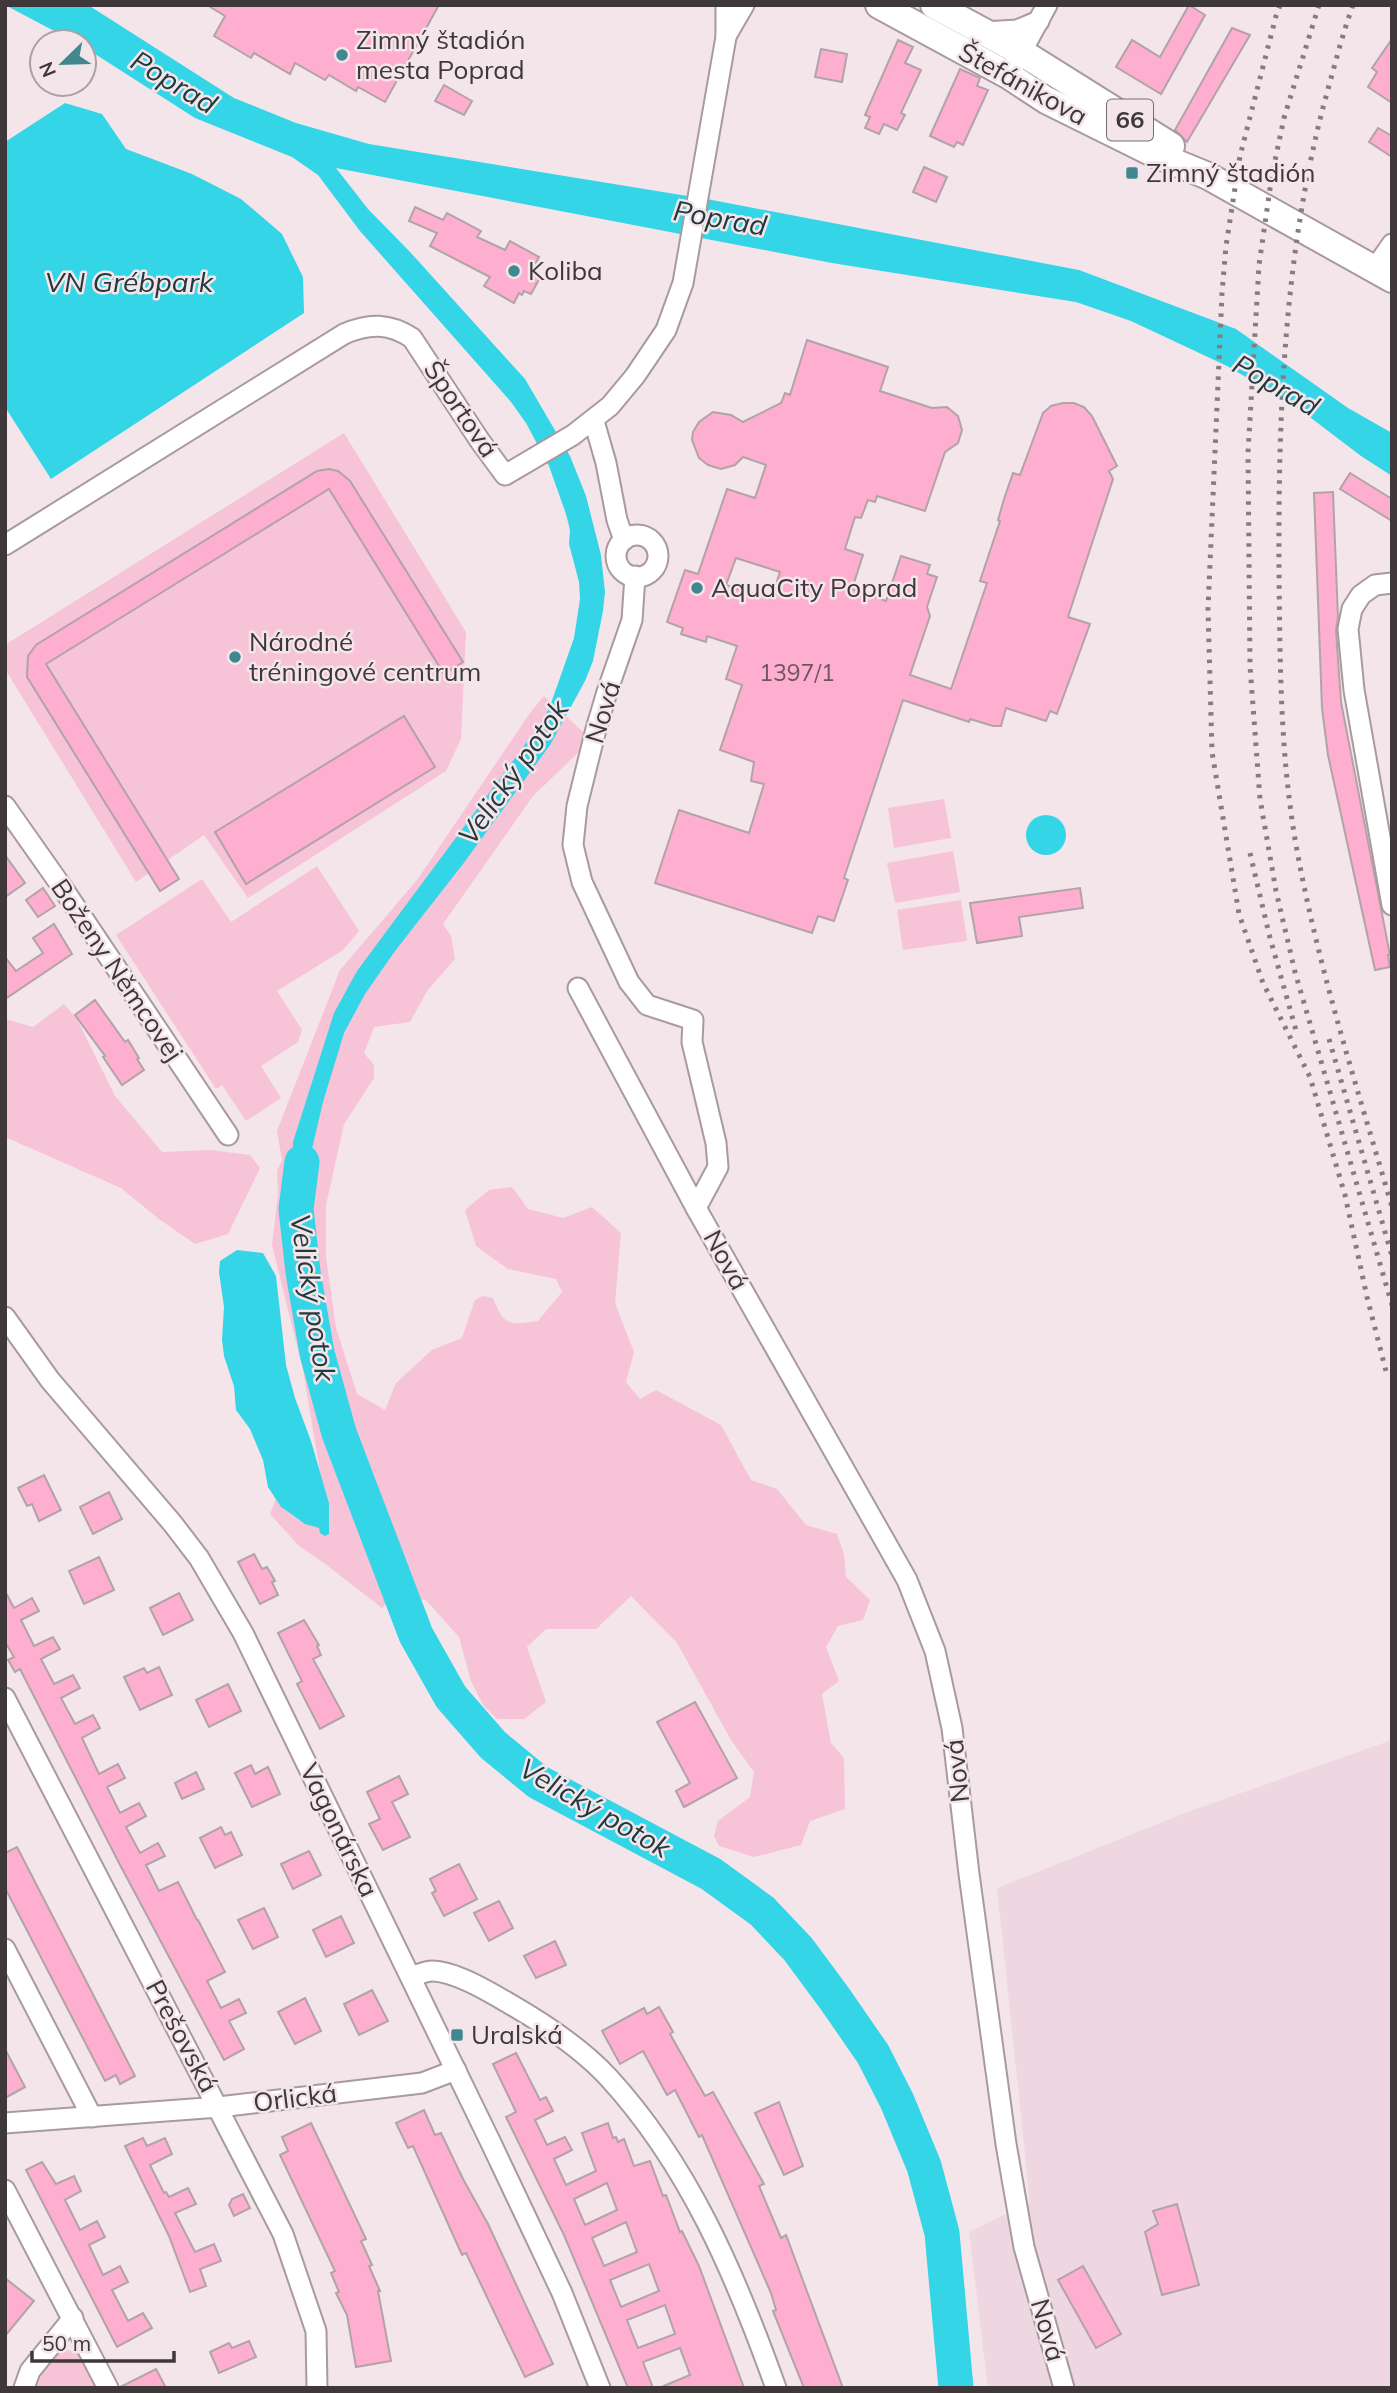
<svg xmlns="http://www.w3.org/2000/svg" width="1397" height="2393" viewBox="0 0 1397 2393" font-family="Mulish,sans-serif">
<style>
.built{fill:#eed7e0}
.green{fill:#f6c3d7}
.water{fill:#33d5e7}
.lines{fill:none;stroke-linecap:round;stroke-linejoin:round}
.river{stroke:#33d5e7;stroke-width:35}
.building{fill:#feaecf;stroke:#b1a3a8;stroke-width:2;fill-rule:evenodd}
.minor-casing{stroke:#a89a9f;stroke-width:23}
.major-casing{stroke:#a89a9f;stroke-width:30}
.minor{stroke:#fff;stroke-width:19}
.major{stroke:#fff;stroke-width:26}
.rail{stroke:#867c7f;stroke-width:5;stroke-dasharray:3.5 7;stroke-linecap:butt}
.poi-dot{fill:#418790;stroke:#f4e5ea;stroke-width:2.5}
.labels{text-anchor:middle;stroke-width:5;stroke-linejoin:round;paint-order:stroke}
.number-label{font-size:23px;fill:#6e565f}
.shield{fill:#f4e5ea;stroke:#756c6f;stroke-width:2}
.shield-label{font-size:24px;font-weight:bold;fill:#3e383a}
.poi-label{font-size:26px;fill:#3e383a;stroke:#f4e5ea;text-anchor:start}
.street-label{font-size:26px;fill:#3e383a;stroke:#f4e5ea}
.water-label{font-size:28px;font-style:italic;fill:#213a3d;stroke:#f4e5ea}
</style>
<rect width="100%" height="100%" fill="#f4e5ea"/>
<path class="built" d="M1392,1740v648h-404l-19,-156 61,-30 -33,-314 193,-77z"/>
<g class="green">
<path d="M344,433l122,199 -5,107 -15,32 -198,127 -44,-63 -68,47 -131,-213v-24z"/>
<path d="M544,696l39,36v16l-50,48 -90,128 8,12 4,23 -28,32 -17,31 -36,5 -10,26 10,12v13l-30,46 -18,81v52l10,71 21,66 28,16 11,-27 36,-33 30,-12 13,-38 7,-4 11,2c11,29 17,27 45,23l24,-29 -6,-13 -48,-10 -32,-23 -11,-36 24,-20 23,-3 16,22 35,9 29,-11 29,26 -6,70 19,49 -8,30 14,17 16,-9 65,35 30,55 26,9 29,36 31,9 7,20 2,23 24,23 -7,20 -25,6 -12,21 13,34 -17,13 9,49 13,15 1,51 -35,12 -9,24 -47,12 -35,-11 -5,-10 4,-15 32,-24 4,-25 -23,-32 -54,-97 -46,-47 -35,33h-50l-19,18 19,55 -22,17h-27l-14,-14 -12,-24 -12,-44 -33,-37 -32,-4 -12,12 -58,-45 -26,-18 -28,-31 6,-15c10,15 26,25 43,29l10,-25 -9,-31 -17,-102 -31,-125 6,-51 -1,-23 5,-11 -5,-29 63,-161 77,-90 113,-167z"/>
<path d="M944,799l7,39 -57,10 -6,-40z"/>
<path d="M953,851l7,41 -65,11 -8,-40z"/>
<path d="M317,866l42,65 -16,19 -66,41 25,39 -4,12 -37,24 20,32 -35,23 -24,-36 -6,4 -100,-154 86,-56 29,43z"/>
<path d="M961,900l6,41 -64,9 -6,-40z"/>
<path d="M64,1004l13,15 38,77 47,56 49,-2 39,5 10,13 -32,66 -33,10 -36,-25 -38,-31 -116,-51v-118l28,8z"/>
<path d="M62,2348l17,6 18,34h-64l8,-22z"/>
</g>
<g class="water">
<path d="M5,5h83l146,93 62,25 73,21 343,56 367,70 157,59 112,79 44,25v43l-31,-20 -67,-51 -67,-39 -96,-45 -55,-19 -244,-39 -496,-95 32,41 43,44 114,126 45,77 16,40 15,59 4,37 -2,19 -10,50 -8,20 -35,64 -87,119 -68,87 -30,43 -21,39 -21,69 -12,51 -3,27v28h-16l1,-66 41,-129 23,-42 181,-244 11,-18 25,-71 6,-39 -1,-17 -10,-38 1,-14 -4,-16 -17,-48 -23,-43 -15,-21 -151,-171 -42,-56 -26,-18 -97,-39 -111,-71v-5h-9z"/>
<path d="M65,103l37,11 24,35 66,25 49,25 41,35 21,43 1,36 -253,166 -46,-72v-265z"/>
<circle cx="1046" cy="835" r="20"/>
<path d="M237,1250l26,3 13,23 10,89 9,33 16,43 18,62v31l-4,2 -5,-3 -1,-5 -14,-4 -24,-17 -13,-20 -5,-27 -13,-31 -14,-19 -2,-24 -10,-30 -2,-16 2,-33 -5,-35 1,-11z"/>
</g>
<g class="lines">
<path class="river" d="M302,1162l-6,47 7,63 14,81 22,80 77,202 35,62 42,48 45,37 173,92 51,37 36,38 37,50 38,55 24,47 27,65 18,67 14,155"/>
</g>
<g class="building">
<path d="M207,5h232l-54,97 -27,-15 -2,4 -27,-16 -4,5 -30,-17 -5,11 -36,-21 -3,5 -37,-22 11,-20z"/>
<path d="M1189,5l16,10 -44,79 -45,-27 16,-27 28,17z"/>
<path d="M1232,28l18,7 -63,107 -12,-12z"/>
<path d="M1392,39v64l-24,-16 9,-15 -5,-4z"/>
<path d="M898,40l15,7 -8,16 16,7 -20,43 4,2 -8,15 -13,-6 -5,10 -14,-6 5,-11 -5,-2z"/>
<path d="M821,49l26,5 -5,28 -27,-5z"/>
<path d="M960,69l20,9 -3,8 11,4 -25,55 -6,-3 -3,5 -24,-11z"/>
<path d="M444,85l28,16 -8,14 -29,-14z"/>
<path d="M1378,128l14,8v21l-23,-15z"/>
<path d="M924,167l23,10 -11,25 -23,-10z"/>
<path d="M415,207l28,13 4,-7 34,18 -4,6 28,13 5,-9 29,16 -5,10 3,1 -2,4 6,4 -10,18 -7,-3 -2,4 -3,-2 -5,10 -30,-17 6,-9 -60,-31 7,-13 -28,-12z"/>
<path d="M807,340l81,27 -8,24 52,17 15,-1 11,9 4,14 -4,13 -13,9 -20,59 -48,-15 -2,6 -7,-2 -7,18 -6,-1 -10,32 18,6 -11,34 34,12 15,-45 29,9 -3,9 10,3 -10,30 3,9 -20,59 41,14 36,-106 -7,-2 20,-60 -2,-1 6,-21 9,-26 7,2 23,-62 8,-7 12,-3h11l10,4 8,9 25,50 -8,5 4,8 -45,138 22,7 -33,90 -7,-3 -4,10 -40,-13 -5,18h-8l-23,-7 -1,3 -66,-22 -59,178 4,2 -14,41 -16,-5 -6,17 -157,-50 24,-73 70,23 15,-49 -13,-3 3,-19 -34,-12 22,-65 -16,-6 11,-33 -30,-10 -1,6 -25,-8 2,-6 -16,-6 18,-52 13,4 29,-85 28,9 11,-33 -23,-8 -8,8 -14,4 -13,-4 -9,-7 -7,-18 1,-8 6,-10 14,-10 18,3 12,7 38,-19 4,-10 5,2zM736,558l44,14 -9,27 -45,-14z"/>
<path d="M329,469l9,2 12,10 113,181 -19,12 -115,-185 -283,175 133,215 -19,12 -133,-214 1,-21 8,-11 281,-174z"/>
<path d="M1350,473l42,26v22l-52,-32z"/>
<path d="M1333,492l5,126 -2,12 5,72 49,253h-2l2,12 -15,3 -47,-215 -6,-47 -8,-215z"/>
<path d="M404,716l31,51 -189,117 -31,-52z"/>
<path d="M5,855l20,28 -20,14z"/>
<path d="M43,888l12,18 -17,11 -12,-17z"/>
<path d="M1080,888l3,20 -64,9 3,19 -45,7 -7,-40z"/>
<path d="M54,924l18,30 -67,45v-42l11,14 27,-18 -10,-15z"/>
<path d="M95,1000l30,42 3,-2 11,18 -2,1 7,11 -22,15 -19,-28 2,-1 -30,-41z"/>
<path d="M44,1475l17,35 -22,11 -7,-17 -5,2 -9,-18z"/>
<path d="M109,1492l13,27 -29,15 -13,-27z"/>
<path d="M254,1554l8,15 5,-2 8,14 -3,1 6,13 -18,9 -22,-42z"/>
<path d="M99,1557l15,33 -30,14 -15,-33z"/>
<path d="M5,1591l9,17 18,-10 7,13 -18,9 13,26 19,-9 7,12 -19,10 13,25 19,-9 7,13 -19,10 14,26 18,-9 7,13 -18,10 17,36 19,-10 7,14 -18,9 13,26 19,-10 7,13 -20,11 14,26 18,-10 7,13 -19,9 13,26 19,-9 19,38h1l27,52 -18,9 14,27 18,-9 7,14 -17,8 15,28 -20,11 -105,-197 -99,-194 -5,3 -7,-12 6,-3 -9,-15z"/>
<path d="M179,1593l14,27 -30,15 -13,-27z"/>
<path d="M304,1620l15,25 -2,1 4,9 -8,4 31,57 -24,13 -23,-45 5,-3 -24,-48z"/>
<path d="M159,1667l13,28 -32,15 -16,-33 20,-9 3,5z"/>
<path d="M228,1684l13,27 -32,16 -13,-27z"/>
<path d="M695,1702l42,76 -53,29 -8,-16 14,-8 -33,-61z"/>
<path d="M251,1765l4,9 13,-7 12,27 -28,13 -17,-34z"/>
<path d="M196,1772l8,17 -22,10 -7,-16z"/>
<path d="M399,1776l9,18 -16,8 18,35 -27,13 -14,-26 11,-5 -13,-27z"/>
<path d="M221,1827l4,8 6,-3 11,23 -27,13 -15,-30z"/>
<path d="M17,1847l118,229 -15,8 -4,-9 -11,6 -100,-193v-35z"/>
<path d="M309,1851l12,24 -28,14 -12,-25z"/>
<path d="M459,1864l18,35 -33,17 -12,-23 4,-2 -6,-12z"/>
<path d="M499,1901l14,27 -24,13 -15,-28z"/>
<path d="M264,1908l14,29 -25,12 -15,-29z"/>
<path d="M341,1916l13,27 -28,14 -13,-27z"/>
<path d="M555,1941l11,24 -30,13 -12,-22z"/>
<path d="M372,1990l16,31 -29,14 -15,-31z"/>
<path d="M305,1998l16,33 -26,13 -17,-32z"/>
<path d="M659,2007l14,25 -3,2 35,62 8,-4 51,92 -5,2 22,52 5,-3 57,153h-39l-31,-77 3,-1 -5,-17 -69,-158 -3,2 -24,-47 -8,5 -24,-44 -23,13 -18,-33 42,-23 3,6z"/>
<path d="M5,2049l20,38 -20,11z"/>
<path d="M516,2053l24,47 6,-3 7,14 -18,9 12,25 18,-8 7,13 -18,9 12,26 30,-14 -14,-38 26,-10 5,15 3,-1 2,5 6,-3 10,27 16,-5 13,35 3,-1 14,37 2,-1 17,35 45,122h-85l31,-13 -10,-27 -37,14 10,26h-25l-64,-153 -58,-118 10,-5 -23,-48zM607,2183l10,27 -32,15 -11,-26zM626,2222l11,30 -33,14 -12,-28zM649,2264l10,27 -38,16 -11,-27zM665,2305l10,29 -37,14 -11,-28z"/>
<path d="M779,2102l24,64 -19,9 -29,-62z"/>
<path d="M424,2110l11,25 6,-2 22,46 25,45 65,140 -28,13 -59,-124 -4,2 -49,-109 -5,2 -12,-25z"/>
<path d="M311,2123l55,116 -5,2 11,24 -3,1 11,25h-2l13,70 -35,6 -9,-52 -11,-22 3,-1 -8,-19 4,-2 -55,-116 8,-4 -6,-14z"/>
<path d="M143,2138l4,8 18,-8 7,16 -22,11 14,28 2,-1 3,5 19,-9 8,16 -21,9 20,39 19,-8 7,17 -21,8 6,17 -16,6 -21,-56 -44,-90z"/>
<path d="M42,2162l14,22 18,-8 7,15 -16,9 15,30 17,-9 8,16 -16,8 14,30 17,-9 8,16 -16,8 16,31 15,-8 9,15 -35,19 -91,-177z"/>
<path d="M243,2194l7,14 -16,8 -5,-11 3,-6z"/>
<path d="M1177,2204l22,81 -37,10 -17,-63 13,-8 -5,-13z"/>
<path d="M1083,2266l38,68 -25,14 -38,-68z"/>
<path d="M5,2278l29,23 -29,35z"/>
<path d="M249,2341l7,16 -37,16 -9,-21 19,-9 3,5z"/>
<path d="M156,2369l10,19h-46v-1z"/>
</g>
<g class="lines">
<defs>
<g id="minor">
<path d="M984,32l33,-2 22,-9"/>
<path d="M726,36l18,-31"/>
<path d="M1016,62l31,-57"/>
<path d="M1374,270l18,-26"/>
<path d="M594,421l12,42 11,57 7,20"/>
<circle cx="637" cy="556" r="21"/>
<path d="M5,545l339,-211c25,-11 45,-11 68,4l68,103 25,34 68,-40 37,-29 25,-30 31,-46 17,-47 43,-246v-32"/>
<path d="M635,576l-3,44 -25,72 -11,37 -19,77 -4,39 9,37 47,100 18,23 46,15 -1,22 24,101 2,24 -22,41"/>
<path d="M1392,583l-17,2 -14,10 -9,14 -4,20 6,61 38,215"/>
<path d="M5,806l57,81 166,248"/>
<path d="M578,988l118,220 211,372 28,71 17,77 17,146 37,270 18,103 40,141"/>
<path d="M5,1317l45,63 123,144 26,34 44,75 248,510 71,150 38,95"/>
<path d="M5,1698l278,536 33,97 1,57"/>
<path d="M5,1949l87,168"/>
<path d="M412,1976c6,-1 14,-5 20,-5 23,0 59,22 78,33 33,19 72,45 98,73 81,88 128,199 168,311"/>
<path d="M5,2123l214,-16 203,-24 34,-13"/>
<path d="M5,2190l103,198"/>
<path d="M24,2388l6,-17 43,-53"/>
</g>
<g id="major">
<path d="M879,5l129,70 38,25 111,55 51,21 184,103"/>
<path d="M934,5l87,47 150,94"/>
</g>
</defs>
<use href="#minor" class="minor-casing"/>
<use href="#major" class="major-casing"/>
<use href="#minor" class="minor"/>
<use href="#major" class="major"/>
<g class="rail">
<path d="M1280,5l-4,11 -36,140 -14,90 -4,47 -14,316 4,143 27,162 24,69 47,94 35,118 22,102 20,78"/>
<path d="M1319,5l-35,113 -12,57 -13,90 -11,188 2,213 10,133 16,92 19,81 97,333"/>
<path d="M1353,5c-9,25 -16,51 -23,77 -45,157 -52,324 -51,487 1,93 1,184 17,276 22,123 61,242 96,362"/>
<path d="M1250,853l19,81 28,100"/>
<path d="M1329,1039l63,217"/>
</g>
</g>
<g class="poi-dot">
<circle cx="342" cy="55" r="7"/>
<rect x="1125" y="166" width="14" height="14" rx="3.5"/>
<circle cx="514" cy="271" r="7"/>
<circle cx="697" cy="588" r="7"/>
<circle cx="235" cy="657" r="7"/>
<rect x="450" y="2028" width="14" height="14" rx="3.5"/>
</g>
<g class="labels">
<g class="number-label">
<text x="797" y="681">1397/1</text>
</g>
<rect class="shield" x="1107" y="99.5" width="46" height="41" rx="5"/>
<g class="shield-label">
<text x="1130" y="128">66</text>
</g>
<g class="poi-label">
<text x="356" y="49">Zimný štadión<tspan x="356" dy="30">mesta Poprad</tspan></text>
<text x="1146" y="182">Zimný štadión</text>
<text x="528" y="280">Koliba</text>
<text x="711" y="597">AquaCity Poprad</text>
<text x="249" y="651">Národné<tspan x="249" dy="30">tréningové centrum</tspan></text>
<text x="471" y="2044">Uralská</text>
</g>
<g class="street-label">
<text transform="translate(1023 84) rotate(29)" y="9">Štefánikova</text>
<text transform="translate(461 409) rotate(56)" y="9">Športová</text>
<text transform="translate(603 712) rotate(-73)" y="9">Nová</text>
<text transform="translate(117 970) rotate(56)" y="9">Boženy Němcovej</text>
<text transform="translate(726 1260) rotate(61)" y="9">Nová</text>
<text transform="translate(957 1771) rotate(-96)" y="9">Nová</text>
<text transform="translate(339 1830) rotate(64)" y="9">Vagonárska</text>
<text transform="translate(182 2036) rotate(62)" y="9">Prešovská</text>
<text transform="translate(295 2098) rotate(-7)" y="9">Orlická</text>
<text transform="translate(1048 2330) rotate(74)" y="9">Nová</text>
</g>
<g class="water-label">
<text transform="translate(174 82) rotate(31)" y="10">Poprad</text>
<text transform="translate(720 218) rotate(10)" y="10">Poprad</text>
<text x="129" y="292">VN Grébpark</text>
<text transform="translate(1276 385) rotate(30)" y="10">Poprad</text>
<text transform="translate(513 772) rotate(-55)" y="10">Velický potok</text>
<text transform="translate(313 1298) rotate(81)" y="10">Velický potok</text>
<text transform="translate(595 1808) rotate(30)" y="10">Velický potok</text>
</g>
</g>
<rect width="1397" height="2393" fill="none" stroke="#3e383a" stroke-width="14"/>
<g transform="translate(63 63) rotate(247)"><circle r="33" fill="#f4e5ea" stroke="#aba0a4" stroke-width="2"/>
<path d="M0-5L12 26L0 18L-12 26Z" fill="#418790"/>
<text y="-10" font-size="19" font-weight="bold" text-anchor="middle" fill="#3e383a">N</text>
</g>
<path d="M32 2351v10h142v-10" fill="none" stroke="#3e383a" stroke-width="3.5"/>
<text x="42" y="2351" font-size="21" fill="#3e383a" stroke="#f4e5ea" stroke-width="5" paint-order="stroke">50 m</text>
</svg>
